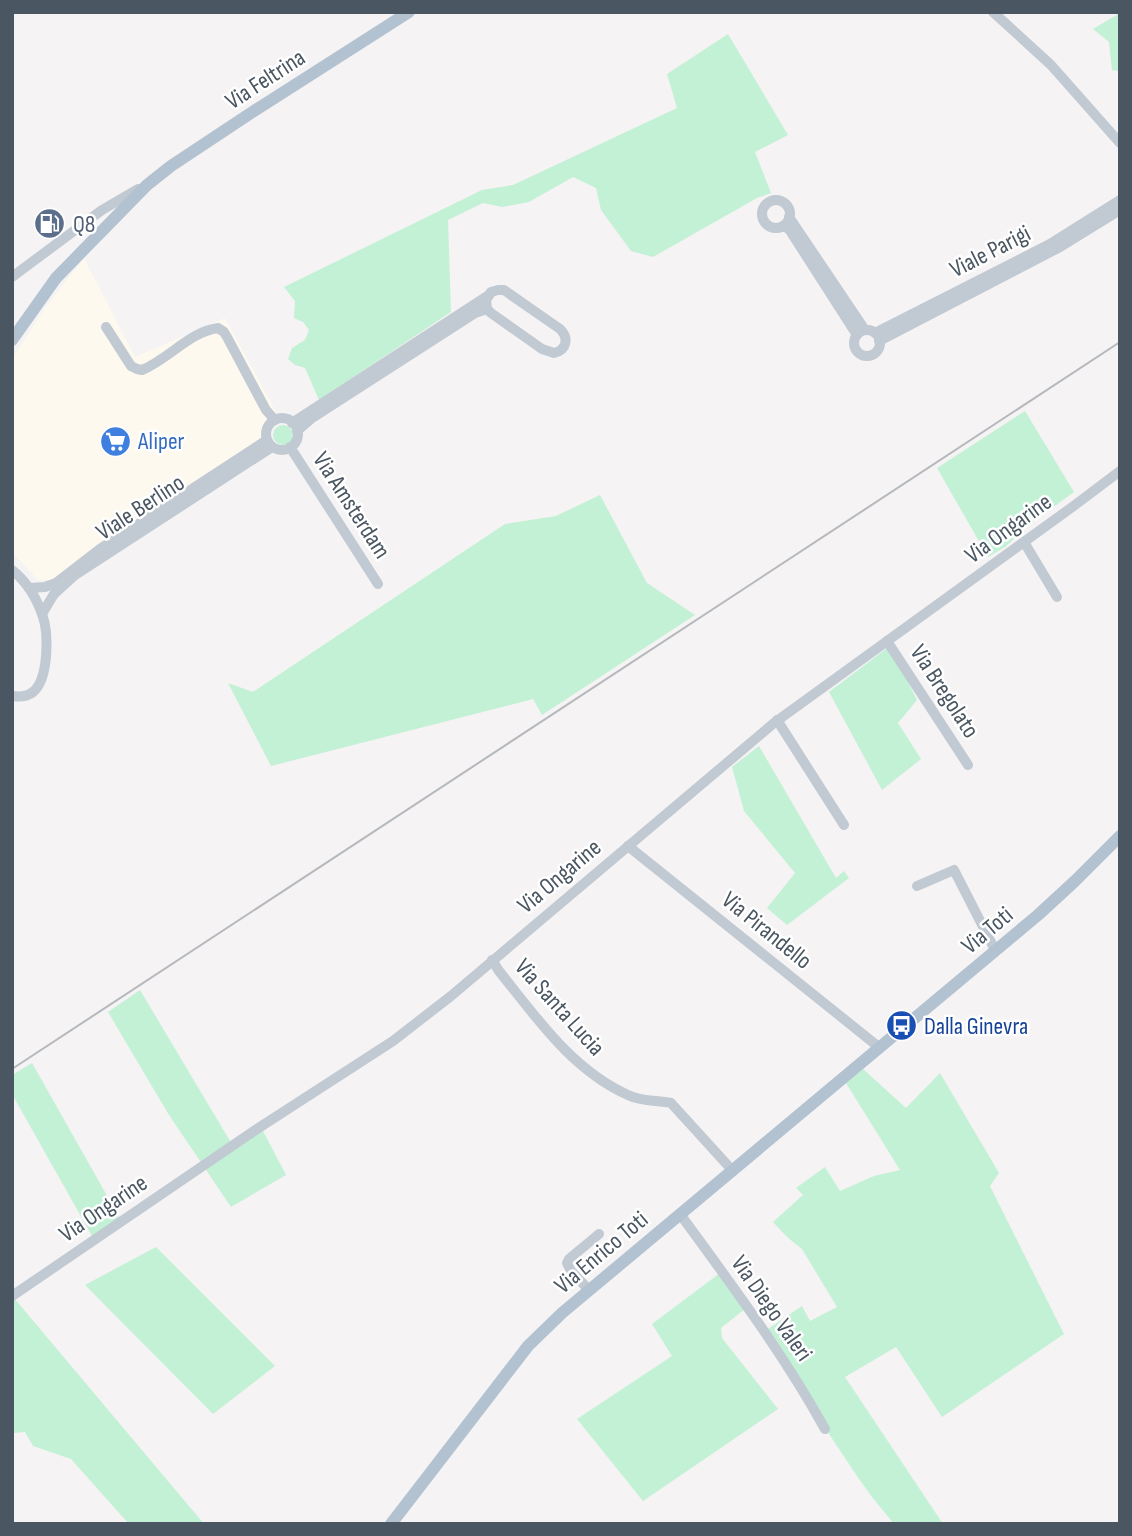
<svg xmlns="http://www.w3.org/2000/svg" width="1132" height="1536" viewBox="0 0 1132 1536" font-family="'Sofia Sans Condensed',sans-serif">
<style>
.commercial{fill:#fdf9ef}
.green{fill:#c3f1d5}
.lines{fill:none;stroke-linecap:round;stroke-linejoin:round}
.minor{stroke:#c1cad2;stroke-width:10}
.major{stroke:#b3c2d1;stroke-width:12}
.rail{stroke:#b5b8bd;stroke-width:2}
.labels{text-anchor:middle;stroke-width:5;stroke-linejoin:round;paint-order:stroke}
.street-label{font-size:24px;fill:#4a5661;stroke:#fff}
.service-label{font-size:24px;fill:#4e5e75;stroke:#fff;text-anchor:start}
.shop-label{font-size:24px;fill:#366cbe;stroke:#fff;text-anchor:start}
.transit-label{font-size:24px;fill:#164399;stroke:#fff;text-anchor:start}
</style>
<rect width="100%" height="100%" fill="#f5f3f3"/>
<path class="commercial" d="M84,258l51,99 90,-39 52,96 -12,9 -4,15 -209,142h-14l-26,-28v-193l32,-50z"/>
<g class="green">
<path d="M1120,13v58l-8,-1 -3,-28 -16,-13z"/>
<path d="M728,34l60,101 -33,17 16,41 -14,5 -104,59 -22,-6 -30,-41 -5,-22 -23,-11 -44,25 -27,5 -19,-4 -35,17 3,92 -132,88 -14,-32 -10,-3 -7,-6 4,-11 13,-8 4,-10 -6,-8 -9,-4 1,-17 -11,-14 198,-97 31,-5 164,-77 -10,-34z"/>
<path d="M1025,411l49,81 -45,33 -24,22 -17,10 -51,-89z"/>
<circle cx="283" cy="435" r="10"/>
<path d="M600,495l47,88 48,32 -153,100 -9,-16 -262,67 -43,-83 25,9 252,-168 51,-8z"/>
<path d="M890,646l27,54 -19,23 23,36 -39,31 -53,-98z"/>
<path d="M759,746l77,132 8,-7 5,7 -62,47 -20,-17 28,-35 -51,-62 -12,-44z"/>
<path d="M140,990l93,156 29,-17 24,46 -55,32 -62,-92 -61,-103z"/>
<path d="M32,1063l91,161 -27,19 -84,-149v-19z"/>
<path d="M863,1069l43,39 34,-35 59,100 -9,13 74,148 -122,83 -46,-70 -51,30 98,147h-49l-22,-27 -15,-21 -95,-143 40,-27 8,15 27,-14 -35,-58 -15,-12 -14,-15 30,-27 -7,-7 29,-21 15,24 34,-15 26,-6 -54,-87z"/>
<path d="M156,1247l119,119 -62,48 -128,-129z"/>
<path d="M720,1273l25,36 -24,19 1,10 56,71 -135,92 -66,-82 95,-63 -20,-32z"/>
<path d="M14,1298l190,226h-75l-58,-65 -38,-13 -8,-14 -12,1 -1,4v-138z"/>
</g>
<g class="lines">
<g class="minor">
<path d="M993,12l58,53 69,78"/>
<circle cx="776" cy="214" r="14"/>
<path d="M789,217l76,113"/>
<path d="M783,226l6,3 68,106"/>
<path d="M12,277l90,-67 36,-21"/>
<path d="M498,290h6l56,39c9,9 7,21 -6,24l-12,-4 -51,-36 -4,-4 -1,-9 5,-8z"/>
<path d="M106,327l25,39 6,3 5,1c27,-11 47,-38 76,-42l6,4 3,5 39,73 9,10"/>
<circle cx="867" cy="343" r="13"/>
<path d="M875,333l175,-89 70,-44"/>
<path d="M879,341l181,-94 60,-37"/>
<circle cx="282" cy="434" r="16"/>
<path d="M292,423l197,-128"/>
<path d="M297,431l15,-13 163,-105 12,-4"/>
<path d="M290,447l88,137"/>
<path d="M1024,542l33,55"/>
<path d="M12,570c14,11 24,27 30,44 7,18 7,65 -9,78 -6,5 -14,5 -21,4"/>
<path d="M29,588l16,-1 11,-4 44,-34 167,-109"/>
<path d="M42,614l12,-20 21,-19 197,-128"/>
<path d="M887,641l81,124"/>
<path d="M777,720l67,105"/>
<path d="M628,846l252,202"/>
<path d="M917,886l37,-16 41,80"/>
<path d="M492,960l7,11c37,46 73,99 129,124 14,7 29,5 43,8l61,67"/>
<path d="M680,1214c51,70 103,139 145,215"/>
<path d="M589,1290l-18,-19 -4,-8 2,-4 30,-25"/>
<path d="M12,1296l245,-167 136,-88 58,-45 323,-273 301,-218 45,-34"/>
</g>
<g class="major">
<path d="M12,340l44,-62 91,-93 24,-19 83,-55 155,-99"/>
<path d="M391,1524l137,-178 34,-33 476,-398 37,-34 45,-45"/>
</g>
<path class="rail" d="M12,1069l1108,-727"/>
</g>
<defs>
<symbol id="fuel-disc" viewBox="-11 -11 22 22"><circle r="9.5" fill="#5c6f8a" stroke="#fff"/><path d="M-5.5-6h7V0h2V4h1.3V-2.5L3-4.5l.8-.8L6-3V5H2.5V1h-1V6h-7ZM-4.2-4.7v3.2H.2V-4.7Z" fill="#fff"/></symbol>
<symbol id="supermarket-disc" viewBox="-11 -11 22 22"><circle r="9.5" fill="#3f7fe0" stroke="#fff"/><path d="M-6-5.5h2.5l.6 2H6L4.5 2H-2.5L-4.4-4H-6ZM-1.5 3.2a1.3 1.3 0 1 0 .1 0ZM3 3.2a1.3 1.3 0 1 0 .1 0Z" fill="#fff"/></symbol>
<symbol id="bus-disc" viewBox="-11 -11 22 22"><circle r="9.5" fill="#1a4fb4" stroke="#fff"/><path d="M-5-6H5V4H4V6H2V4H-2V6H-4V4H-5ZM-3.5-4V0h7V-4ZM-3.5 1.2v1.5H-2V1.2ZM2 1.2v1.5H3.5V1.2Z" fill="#fff"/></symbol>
</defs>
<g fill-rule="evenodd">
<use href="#fuel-disc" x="32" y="206" width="35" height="35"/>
<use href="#supermarket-disc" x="98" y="424" width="35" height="35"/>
<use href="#bus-disc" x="884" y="1008" width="35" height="35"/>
</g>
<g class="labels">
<g class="street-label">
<text transform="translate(265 79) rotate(-33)" y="8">Via Feltrina</text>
<text transform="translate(990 251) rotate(-27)" y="8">Viale Parigi</text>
<text transform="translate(352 505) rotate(57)" y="8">Via Amsterdam</text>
<text transform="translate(140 507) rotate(-33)" y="8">Viale Berlino</text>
<text transform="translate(1008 528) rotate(-36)" y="8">Via Ongarine</text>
<text transform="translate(945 691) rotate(57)" y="8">Via Bregolato</text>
<text transform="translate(559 876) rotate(-40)" y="8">Via Ongarine</text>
<text transform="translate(767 930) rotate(39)" y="8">Via Pirandello</text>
<text transform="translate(987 930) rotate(-40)" y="8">Via Toti</text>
<text transform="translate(560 1007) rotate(48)" y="8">Via Santa Lucia</text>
<text transform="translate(103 1208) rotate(-34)" y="8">Via Ongarine</text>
<text transform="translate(601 1252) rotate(-40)" y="8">Via Enrico Toti</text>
<text transform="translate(772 1308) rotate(55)" y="8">Via Diego Valeri</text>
</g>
<g class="service-label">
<text x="73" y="232">Q8</text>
</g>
<g class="shop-label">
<text x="138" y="449">Aliper</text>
</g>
<g class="transit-label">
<text x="924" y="1034">Dalla Ginevra</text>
</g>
</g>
<rect width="1132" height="1536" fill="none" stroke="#4a5661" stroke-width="28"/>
</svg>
